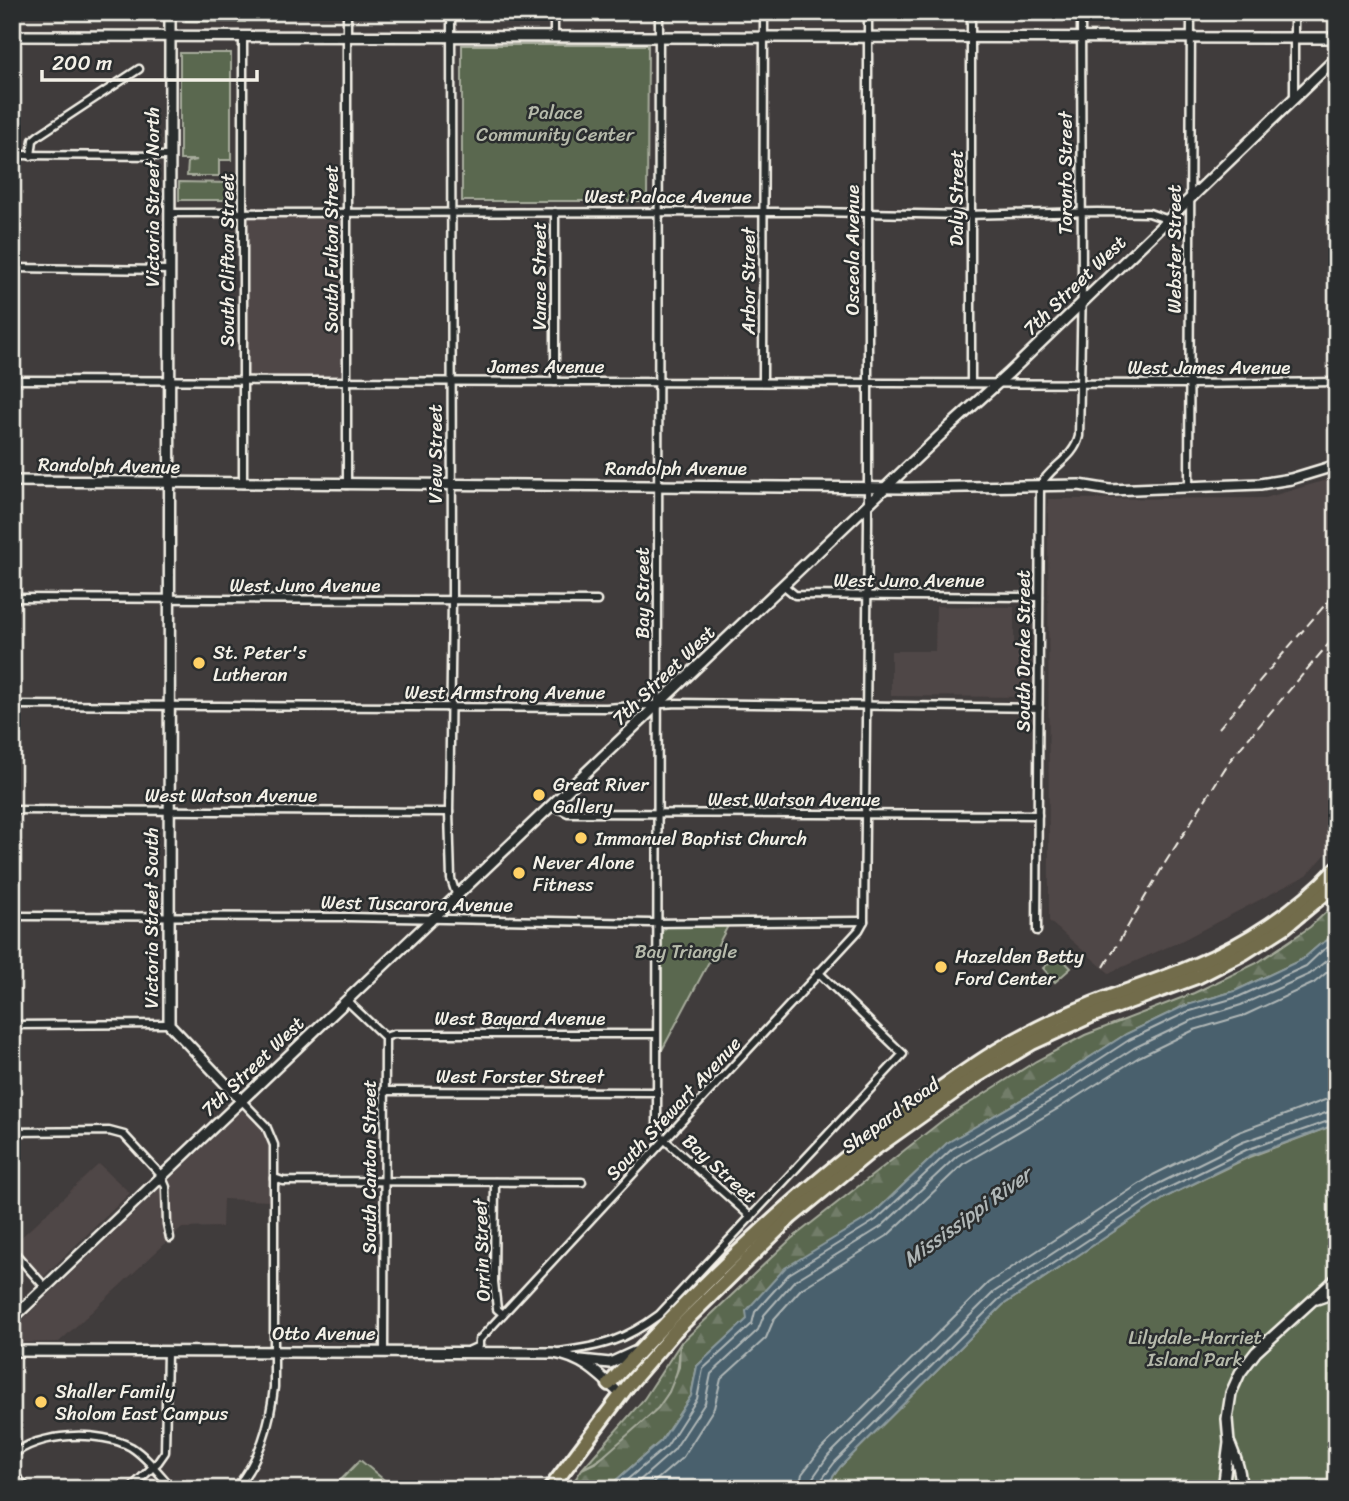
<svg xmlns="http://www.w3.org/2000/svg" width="1349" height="1501" viewBox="0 0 1349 1501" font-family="Sriracha,sans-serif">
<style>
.built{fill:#4f4646}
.grass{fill:url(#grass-dots);stroke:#a7ac9c;stroke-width:2}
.forest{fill:url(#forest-firs);stroke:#a7ac9c;stroke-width:2}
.park{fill:#5a6750;stroke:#a7ac9c;stroke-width:2}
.water{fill:#49616d;stroke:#8d9b9e;stroke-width:2}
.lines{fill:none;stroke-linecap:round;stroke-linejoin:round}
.shore{stroke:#b0b7b7;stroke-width:2}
.street-casing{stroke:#f4f1e8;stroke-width:11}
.secondary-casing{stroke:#f4f1e8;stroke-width:14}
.highway-casing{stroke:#f4f1e8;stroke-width:18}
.street{stroke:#2a2d2e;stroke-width:6}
.secondary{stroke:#2a2d2e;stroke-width:9}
.highway{stroke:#726c4b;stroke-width:12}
.rail{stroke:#f4f1e8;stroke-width:2;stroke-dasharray:10 5;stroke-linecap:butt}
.poi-dot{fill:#ffd166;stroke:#2a2d2e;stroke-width:2.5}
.labels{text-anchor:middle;stroke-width:5;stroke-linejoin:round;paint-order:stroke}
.park-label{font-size:19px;fill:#b6baab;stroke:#2a2d2e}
.street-label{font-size:19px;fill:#f4f1e8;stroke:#2a2d2e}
.poi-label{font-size:19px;fill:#f4f1e8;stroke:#2a2d2e;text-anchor:start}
.water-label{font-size:21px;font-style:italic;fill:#b0b7b7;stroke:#2a2d2e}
</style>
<defs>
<pattern id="grass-dots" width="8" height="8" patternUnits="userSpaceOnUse" patternTransform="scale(1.75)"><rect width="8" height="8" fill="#5a6750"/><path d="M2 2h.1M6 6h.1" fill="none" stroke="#727d69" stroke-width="1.8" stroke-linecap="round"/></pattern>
<pattern id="forest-firs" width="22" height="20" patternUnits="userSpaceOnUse" patternTransform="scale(1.75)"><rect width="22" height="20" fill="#5a6750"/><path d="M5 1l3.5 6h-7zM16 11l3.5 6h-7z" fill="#727d69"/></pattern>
</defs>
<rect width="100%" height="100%" fill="#403c3c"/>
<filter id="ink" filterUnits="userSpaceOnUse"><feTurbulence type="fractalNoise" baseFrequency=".0143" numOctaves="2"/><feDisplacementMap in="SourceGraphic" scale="14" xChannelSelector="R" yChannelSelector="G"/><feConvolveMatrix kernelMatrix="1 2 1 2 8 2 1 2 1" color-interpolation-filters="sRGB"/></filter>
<g filter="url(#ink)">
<g class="built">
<path d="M342,216l1,160 -95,1 -2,-160z"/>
<path d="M1337,477v365l-30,33 -128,67 -70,31 -60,-52 -1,-422 217,-1z"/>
<path d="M936,606l78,1v44l13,1 1,45 -137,-1v-45h44z"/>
<path d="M242,1110l24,23 4,12 -1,56 -46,-2 -1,28 -40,1 -123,114 -47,1v-13z"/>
<path d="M99,1164l31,29 -87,84 -30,-32z"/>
</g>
<g class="grass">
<path d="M187,12h58v10l-59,-1z"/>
<path d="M680,1344c-1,17 -2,33 -11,48 -15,27 -59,64 -87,77l62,-70z"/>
</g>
<path class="forest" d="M1337,902v33l-18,10 -16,14 -68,32 -51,15 -58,28 -81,52 -98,57 -75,72 -30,19 -145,132 -6,30 -30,45 -55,48h-37l13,-20 15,-7 61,-54 11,-16 10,-25 1,-23 111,-105 152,-119 93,-59 49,-26 109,-42 63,-30 53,-36z"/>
<g class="park">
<path d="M462,45h186l-1,156h-185z"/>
<path d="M180,53h51v107h-12v16h-32l1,-14 9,-2h-17z"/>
<path d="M179,182l52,1v17h-52z"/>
<path d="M729,924l-68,128v-120l7,-6z"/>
<path d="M1058,955l13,13 -16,14 -12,-14z"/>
<path d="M1337,1124v365h-513l16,-22 163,-162 163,-108 83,-40z"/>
<path d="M360,1460l35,29h-63z"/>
</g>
<path class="water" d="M1337,935v189l-88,32 -83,41 -163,108 -163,162 -16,22h-218l55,-48 30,-45 6,-30 50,-47 -1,-8 39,-43 87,-53 75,-72 98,-57 81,-52 58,-28 51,-15 68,-32 16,-14z"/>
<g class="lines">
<g class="shore">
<path d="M616,1489l51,-43 30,-47 6,-30 49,-45 3,-12 34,-38 87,-54 76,-71 97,-57 80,-52 58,-28 51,-15 68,-31 17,-16 14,-8"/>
<path d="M630,1489l44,-39 31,-47 6,-29 47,-44 6,-15 30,-34 87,-54 76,-71 97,-57 80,-51 56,-27 51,-16 69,-31 27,-22"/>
<path d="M646,1489l37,-32 31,-49 7,-29 45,-41 8,-19 27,-30 86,-53 76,-72 96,-56 80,-51 55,-27 51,-15 69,-32 23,-19"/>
<path d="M799,1489l3,-15 19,-25 167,-166 165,-108 86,-43 86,-32 12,-1"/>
<path d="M810,1489l2,-10 16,-23 166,-164 164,-108 85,-42 94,-33"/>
<path d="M819,1489l1,-7 15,-20 164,-163 163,-108 84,-41 91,-32"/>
</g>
<defs>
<g id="street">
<path d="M347,12v473"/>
<path d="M451,12l1,589 -3,211 2,67 5,15"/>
<path d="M659,12l-2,1117 8,11 86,77"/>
<path d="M971,12v371"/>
<path d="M1294,12v85"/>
<path d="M243,37v447"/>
<path d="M554,37v-25"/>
<path d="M12,155l158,1"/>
<path d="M31,156l2,-16 6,-5 100,-66"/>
<path d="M555,212v170"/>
<path d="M169,213l646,-1 149,3 133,-3 52,1 17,6"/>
<path d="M12,268l158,2"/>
<path d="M12,380l1179,4 146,-2"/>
<path d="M763,381l1,-369"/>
<path d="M1189,486l2,-474"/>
<path d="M783,585l12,10 244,2"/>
<path d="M12,598l585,3"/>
<path d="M12,705l594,3 71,-5 362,5"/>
<path d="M551,805l17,8 470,2"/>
<path d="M12,810l437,2"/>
<path d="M12,916l336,1 302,6 214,-2"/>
<path d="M1037,931l3,-445c10,-20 34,-27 39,-50l3,-151 -1,-273"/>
<path d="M346,1000l39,37 -1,314"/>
<path d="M12,1025l157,-1"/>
<path d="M385,1037l9,-3h262"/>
<path d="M384,1091l272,1"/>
<path d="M12,1132l97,-1 15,4 37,40 5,12 1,37 3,14"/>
<path d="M274,1178l9,3 299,1"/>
<path d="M495,1182l-1,100 3,27 6,5"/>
<path d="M12,1250l33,37"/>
<path d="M468,1351l11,-5v-6l380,-410 5,-9 4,-398v-511"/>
<path d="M559,1352c43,-6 65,-11 100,-37l244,-261 -85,-82"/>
<path d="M12,1456c25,-24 89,-26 119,-9 16,10 29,28 42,42"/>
<path d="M12,1473l16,16"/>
<path d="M130,1489l28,-27 7,-10 2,-100"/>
<path d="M235,1489c25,-29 35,-64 39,-102v-242l-8,-19 -25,-26"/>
</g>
<g id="secondary">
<path d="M170,12l-1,1012 72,76"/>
<path d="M12,36l1325,2"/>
<path d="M12,481l895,7 172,-3 31,5 150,-6 31,-5 46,-14"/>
<path d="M1317,1299l20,-7"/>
<path d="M12,1319l936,-891 60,-54 329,-317"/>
<path d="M12,1351l542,2c29,4 47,23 67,42"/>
<path d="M581,1360l29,3 24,-11"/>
<path d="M1230,1444c6,15 12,29 10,45"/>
<path d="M1223,1489l6,-46 -2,-24 4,-26 9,-20 16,-21 81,-74"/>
</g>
<g id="highway">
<path d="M609,1384c97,-106 201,-206 319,-287 25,-17 49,-35 75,-50 28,-16 56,-30 86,-42 34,-14 70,-24 104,-39 53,-22 105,-56 144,-98"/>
<path d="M550,1489l77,-102 48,-56 116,-114 79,-65 107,-76 55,-33 61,-28 106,-39 45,-23 41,-26 52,-43"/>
</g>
</defs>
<use href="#street" class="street-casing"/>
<use href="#secondary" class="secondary-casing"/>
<use href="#highway" class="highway-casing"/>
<use href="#street" class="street"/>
<use href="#secondary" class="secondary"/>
<use href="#highway" class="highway"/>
<g class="rail">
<path d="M1219,728l118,-137"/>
<path d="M1104,967l61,-104 66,-104 106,-125"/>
</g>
</g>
</g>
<g class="poi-dot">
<circle cx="199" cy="663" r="7"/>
<circle cx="539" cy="795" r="7"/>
<circle cx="581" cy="838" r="7"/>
<circle cx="519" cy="873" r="7"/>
<circle cx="941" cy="967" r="7"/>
<circle cx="41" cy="1402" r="7"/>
</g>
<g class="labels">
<g class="park-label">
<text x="555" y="119">Palace<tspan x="555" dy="22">Community Center</tspan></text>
<text x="686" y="958">Bay Triangle</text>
<text x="1195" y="1344">Lilydale-Harriet<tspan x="1195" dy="22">Island Park</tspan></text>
</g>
<g class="street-label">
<text transform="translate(1065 173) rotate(-90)" y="7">Toronto Street</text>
<text x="668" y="203">West Palace Avenue</text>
<text transform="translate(152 197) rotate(-90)" y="7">Victoria Street North</text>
<text transform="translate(956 198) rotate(-90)" y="7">Daly Street</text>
<text transform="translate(331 249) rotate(-90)" y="7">South Fulton Street</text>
<text transform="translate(1174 249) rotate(-90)" y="7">Webster Street</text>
<text transform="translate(852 250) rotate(-90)" y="7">Osceola Avenue</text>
<text transform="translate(227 260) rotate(-90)" y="7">South Clifton Street</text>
<text transform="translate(539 276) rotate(-90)" y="7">Vance Street</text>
<text transform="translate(748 281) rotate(-90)" y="7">Arbor Street</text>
<text transform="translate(1074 285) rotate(-44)" y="7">7th Street West</text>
<text x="546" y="373">James Avenue</text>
<text x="1209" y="374">West James Avenue</text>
<text transform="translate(435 454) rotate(-90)" y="7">View Street</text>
<text transform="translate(109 465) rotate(1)" y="7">Randolph Avenue</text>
<text x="676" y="475">Randolph Avenue</text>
<text x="909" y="587">West Juno Avenue</text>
<text x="305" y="592">West Juno Avenue</text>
<text transform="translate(642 593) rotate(-90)" y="7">Bay Street</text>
<text transform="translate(1023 651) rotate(-90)" y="7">South Drake Street</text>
<text transform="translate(663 675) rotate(-44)" y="7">7th Street West</text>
<text x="505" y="699">West Armstrong Avenue</text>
<text x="231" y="802">West Watson Avenue</text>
<text x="794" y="806">West Watson Avenue</text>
<text transform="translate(417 903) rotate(1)" y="7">West Tuscarora Avenue</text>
<text transform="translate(151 918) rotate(-90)" y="7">Victoria Street South</text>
<text x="520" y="1025">West Bayard Avenue</text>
<text transform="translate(252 1066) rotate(-44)" y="7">7th Street West</text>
<text x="520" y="1083">West Forster Street</text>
<text transform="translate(673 1108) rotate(-47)" y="7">South Stewart Avenue</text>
<text transform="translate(890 1115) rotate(-36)" y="7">Shepard Road</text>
<text transform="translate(369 1167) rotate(-90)" y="7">South Canton Street</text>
<text transform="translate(720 1168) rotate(42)" y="7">Bay Street</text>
<text transform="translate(481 1250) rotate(-92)" y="7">Orrin Street</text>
<text x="324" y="1340">Otto Avenue</text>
</g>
<g class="poi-label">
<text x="213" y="659">St. Peter's<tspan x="213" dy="22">Lutheran</tspan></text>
<text x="553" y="791">Great River<tspan x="553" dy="22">Gallery</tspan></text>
<text x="595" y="845">Immanuel Baptist Church</text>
<text x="533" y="869">Never Alone<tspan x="533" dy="22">Fitness</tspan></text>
<text x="955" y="963">Hazelden Betty<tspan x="955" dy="22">Ford Center</tspan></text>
<text x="55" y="1398">Shaller Family<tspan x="55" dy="22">Sholom East Campus</tspan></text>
</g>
<g class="water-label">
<text transform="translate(967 1217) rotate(-36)" y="7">Mississippi River</text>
</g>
</g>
<rect width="1349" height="1501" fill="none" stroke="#2a2d2e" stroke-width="42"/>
<rect x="21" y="21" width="1307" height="1459" fill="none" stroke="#f4f1e8" stroke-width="2.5" filter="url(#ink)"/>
<path d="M42 70v10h215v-10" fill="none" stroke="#f4f1e8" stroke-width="3.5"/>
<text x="52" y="70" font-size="21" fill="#f4f1e8" stroke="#2a2d2e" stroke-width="5" paint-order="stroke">200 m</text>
</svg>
